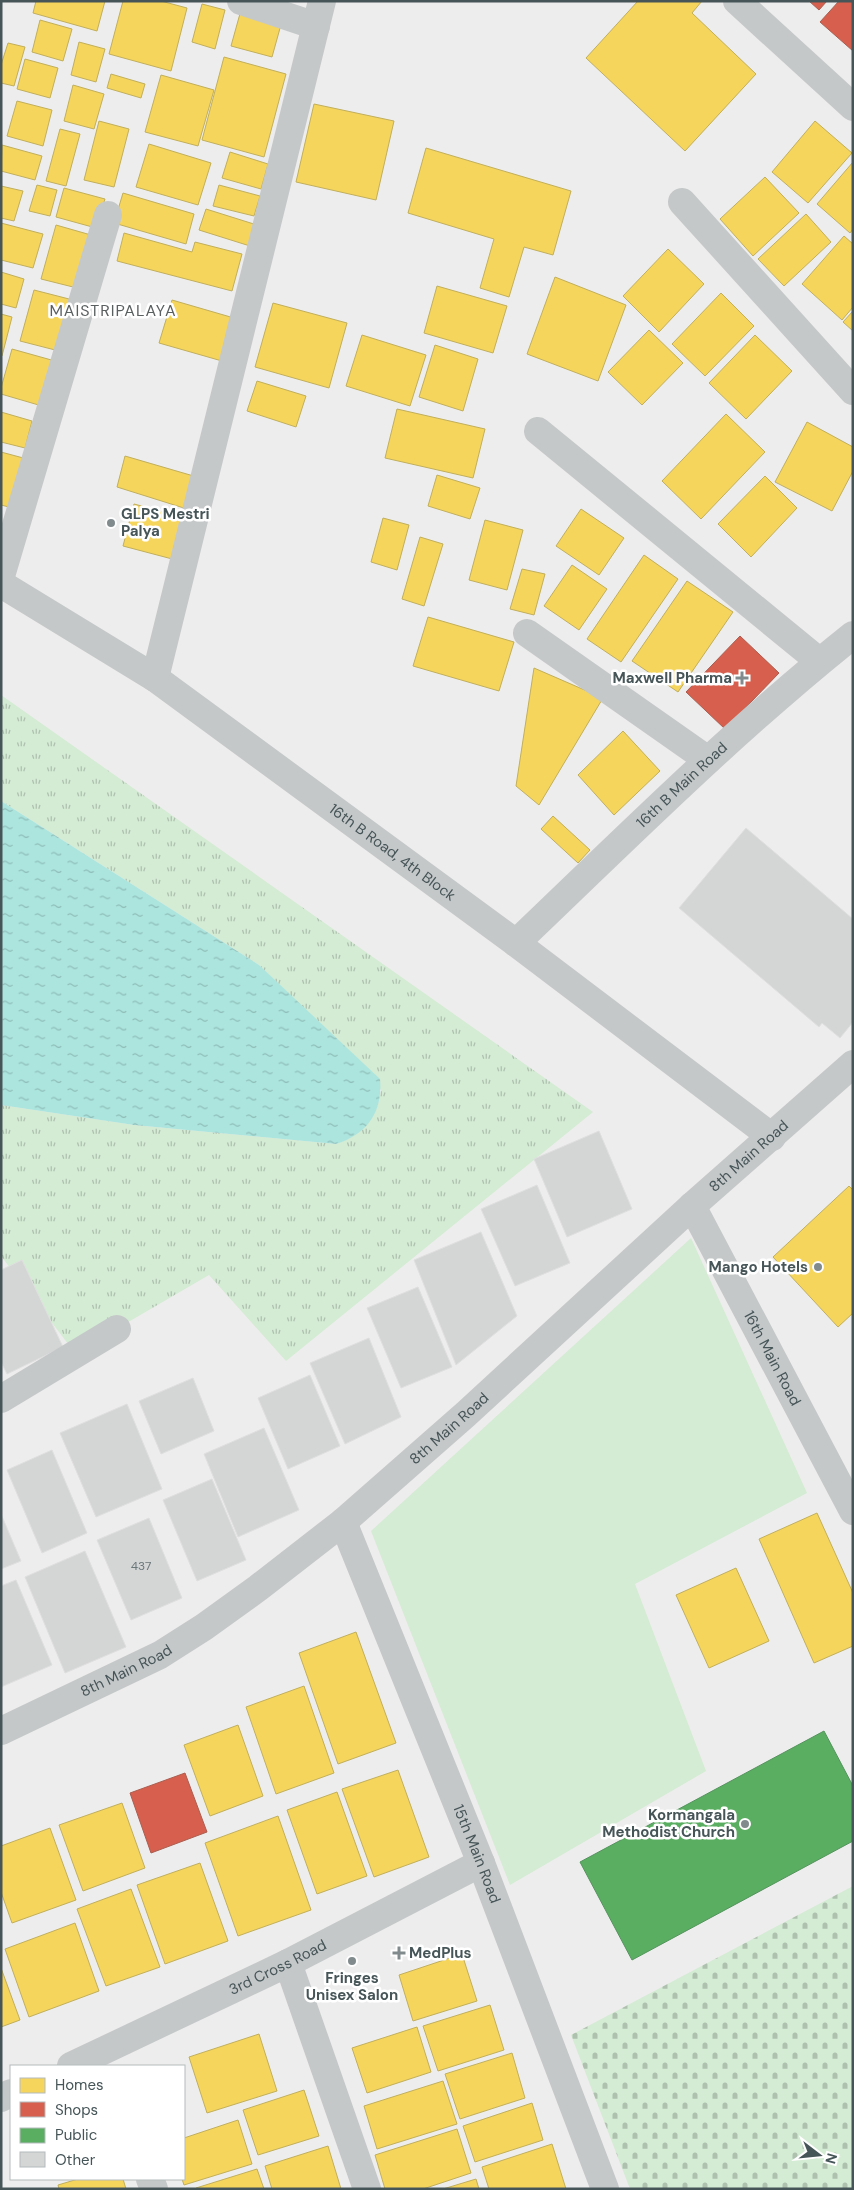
<svg xmlns="http://www.w3.org/2000/svg" width="854" height="2190" viewBox="0 0 854 2190" font-family="'DM Sans',sans-serif">
<style>
.grass{fill:#d4ebd4}
.cemetery{fill:url(#cemetery-stones)}
.park{fill:url(#park-tufts)}
.water{fill:url(#water-ripples)}
.homes{fill:#f6d55c;stroke:#c1af5b}
.shops{fill:#d6604d;stroke:#ab5d50}
.public{fill:#5aae61;stroke:#54935e}
.building{fill:#d4d5d5;stroke:#dfdfe0}
.lines{fill:none;stroke-linecap:round;stroke-linejoin:round}
.minor{stroke:#c5c8c9;stroke-width:28}
.tertiary{stroke:#c5c8c9;stroke-width:28}
.poi-dot{fill:#818a8c;stroke:#fff;stroke-width:2}
.labels{text-anchor:middle;stroke-width:5;stroke-linejoin:round;paint-order:stroke}
.number-label{font-size:12px;fill:#6b7678}
.poi-label{font-size:15px;font-weight:bold;fill:#465558;stroke:#fff;text-anchor:end}
.street-label{font-size:15px;fill:#465558;stroke:#fff}
.neighbourhood-label{font-size:16px;letter-spacing:1px;fill:#5a5f60;stroke:#fff}
</style>
<defs>
<pattern id="cemetery-stones" width="16" height="16" patternUnits="userSpaceOnUse" patternTransform="scale(1.25)"><rect width="16" height="16" fill="#d4ebd4"/><path d="M2 7V4a2 2 0 0 1 4 0v3zM10 15v-3a2 2 0 0 1 4 0v3z" fill="#aec1af"/></pattern>
<pattern id="park-tufts" width="24" height="20" patternUnits="userSpaceOnUse" patternTransform="scale(1.25)"><rect width="24" height="20" fill="#d4ebd4"/><path d="M3 7l-1-3M5 7V3M7 7l1-3M15 17l-1-3M17 17v-4M19 17l1-3" fill="none" stroke="#aec1af"/></pattern>
<pattern id="water-ripples" width="26" height="14" patternUnits="userSpaceOnUse" patternTransform="scale(1.25)"><rect width="26" height="14" fill="#ace5de"/><path d="M2 4q2-2 4 0t4 0M15 11q2-2 4 0t4 0" fill="none" stroke="#8ebcb7"/></pattern>
</defs>
<rect width="100%" height="100%" fill="#eeeded"/>
<path class="grass" d="M691,1238l116,255 -172,91 71,187 -196,114 -139,-354z"/>
<path class="cemetery" d="M853,1886v303h-223l-59,-154z"/>
<path class="park" d="M1,695l592,417 -307,249 -77,-86 -134,78 -74,-97v-151l133,20 202,19c25,-8 42,-27 45,-54l-122,-125 -258,-164z"/>
<path class="water" d="M1,801l258,164 121,114c3,33 -13,55 -44,65l-202,-19 -133,-20z"/>
<g class="homes">
<path d="M36,1h69l-8,30 -64,-18z"/>
<path d="M123,1h38l26,7 -16,63 -62,-17z"/>
<path d="M638,1h64l-10,12 64,61 -71,77 -99,-93z"/>
<path d="M202,4l23,6 -10,39 -23,-7z"/>
<path d="M241,10l41,11 -10,36 -41,-11z"/>
<path d="M40,20l32,9 -9,32 -31,-9z"/>
<path d="M79,42l26,7 -9,33 -25,-7z"/>
<path d="M8,43l17,4 -11,39 -13,-3v-18z"/>
<path d="M224,57l62,17 -22,83 -62,-17z"/>
<path d="M25,59l33,9 -8,30 -33,-9z"/>
<path d="M111,74l34,10 -4,14 -34,-10z"/>
<path d="M161,75l53,15 -16,56 -53,-14z"/>
<path d="M73,85l31,9 -10,35 -30,-8z"/>
<path d="M17,101l35,9 -9,36 -36,-10z"/>
<path d="M314,104l80,17 -18,79 -80,-18z"/>
<path d="M99,121l30,8 -15,58 -30,-7z"/>
<path d="M815,121l37,32 -44,50 -36,-31z"/>
<path d="M60,129l20,5 -14,52 -20,-5z"/>
<path d="M149,144l62,19 -13,42 -62,-18z"/>
<path d="M2,145l40,11 -7,24 -34,-9z"/>
<path d="M426,148l145,43 -18,64 -29,-8 -15,50 -29,-9 14,-49 -86,-26z"/>
<path d="M230,152l38,12 -7,25 -39,-11z"/>
<path d="M853,162v67l-3,4 -33,-29z"/>
<path d="M765,177l34,36 -46,43 -33,-37z"/>
<path d="M37,185l20,5 -7,26 -21,-5z"/>
<path d="M219,185l41,11 -6,20 -41,-10z"/>
<path d="M1,186l22,5 -9,30 -13,-3z"/>
<path d="M64,188l41,11 -9,29 -40,-11z"/>
<path d="M123,193l71,21 -8,30 -72,-21z"/>
<path d="M206,209l51,16 -7,21 -51,-16z"/>
<path d="M806,214l25,28 -47,44 -26,-27z"/>
<path d="M1,223l42,11 -10,34 -32,-8z"/>
<path d="M56,225l35,10 -14,53 -36,-9z"/>
<path d="M124,233l68,19 3,-10 47,12 -10,37 -115,-30z"/>
<path d="M844,236l9,8v63l-11,13 -40,-36z"/>
<path d="M668,249l36,35 -45,48 -36,-36z"/>
<path d="M1,272l23,7 -8,29 -15,-4z"/>
<path d="M555,277l71,28 -28,76 -71,-27z"/>
<path d="M437,286l70,20 -14,47 -69,-20z"/>
<path d="M34,290l39,10 -14,51 -39,-10z"/>
<path d="M721,293l33,33 -49,50 -33,-32z"/>
<path d="M172,300l62,18 -12,43 -63,-18z"/>
<path d="M273,303l74,20 -18,65 -74,-21z"/>
<path d="M853,311v20l-10,-9z"/>
<path d="M1,314l11,3 -10,39 -1,-1z"/>
<path d="M649,330l34,33 -41,42 -34,-33z"/>
<path d="M362,335l64,20 -16,51 -64,-20z"/>
<path d="M755,335l37,36 -46,48 -37,-36z"/>
<path d="M435,345l43,14 -15,52 -44,-14z"/>
<path d="M12,349l43,12 -13,45 -41,-12v-6z"/>
<path d="M257,381l49,15 -10,31 -49,-16z"/>
<path d="M397,409l88,20 -12,49 -88,-20z"/>
<path d="M1,412l31,9 -7,27 -24,-6z"/>
<path d="M726,414l39,38 -64,67 -39,-38z"/>
<path d="M807,422l46,25v24l-21,40 -57,-29z"/>
<path d="M1,452l26,7 -14,49 -12,-3z"/>
<path d="M125,456l72,21 -10,32 -70,-22z"/>
<path d="M437,475l43,13 -10,31 -42,-13z"/>
<path d="M765,476l32,32 -46,49 -33,-33z"/>
<path d="M134,504l53,14 -11,42 -53,-14z"/>
<path d="M581,509l43,29 -25,37 -43,-29z"/>
<path d="M383,518l26,7 -12,45 -26,-8z"/>
<path d="M485,520l38,10 -16,60 -38,-10z"/>
<path d="M420,537l23,7 -19,62 -22,-7z"/>
<path d="M644,555l34,24 -57,83 -34,-23z"/>
<path d="M572,565l35,24 -28,41 -35,-24z"/>
<path d="M522,569l23,5 -11,41 -24,-6z"/>
<path d="M687,581l46,31 -55,80 -46,-31z"/>
<path d="M428,617l86,25 -15,49 -86,-25z"/>
<path d="M534,668l69,30 -64,107 -23,-19z"/>
<path d="M623,731l37,40 -46,44 -36,-40z"/>
<path d="M553,816l37,34 -12,13 -37,-34z"/>
<path d="M849,1186l4,4v123l-15,14 -65,-70z"/>
<path d="M817,1513l36,80v53l-39,17 -55,-124z"/>
<path d="M736,1568l33,73 -60,27 -33,-73z"/>
<path d="M356,1632l40,111 -58,21 -39,-111z"/>
<path d="M304,1686l30,87 -58,21 -30,-87z"/>
<path d="M238,1725l25,71 -53,20 -26,-71z"/>
<path d="M398,1770l31,87 -55,20 -32,-88z"/>
<path d="M337,1792l30,84 -50,18 -30,-84z"/>
<path d="M122,1803l23,65 -62,23 -24,-66z"/>
<path d="M278,1816l33,94 -73,26 -33,-93z"/>
<path d="M50,1828l26,72 -64,23 -11,-31v-46z"/>
<path d="M200,1863l28,78 -63,23 -28,-79z"/>
<path d="M131,1889l29,78 -54,19 -29,-77z"/>
<path d="M75,1923l24,68 -70,26 -24,-68z"/>
<path d="M462,1954l15,47 -64,20 -14,-46z"/>
<path d="M1,1968l19,52 -19,7z"/>
<path d="M490,2005l14,45 -66,21 -15,-45z"/>
<path d="M417,2027l14,45 -64,21 -15,-45z"/>
<path d="M259,2034l18,57 -70,22 -18,-56z"/>
<path d="M512,2053l13,45 -65,21 -15,-45z"/>
<path d="M443,2081l14,43 -80,25 -13,-43z"/>
<path d="M304,2090l15,46 -61,19 -15,-45z"/>
<path d="M532,2103l11,37 -68,22 -12,-36z"/>
<path d="M238,2120l14,44 -68,21 -2,-6h2v-41z"/>
<path d="M457,2129l14,44 -48,16h-38l-10,-34z"/>
<path d="M552,2144l14,45h-77l-7,-22z"/>
<path d="M328,2146l13,43h-69l-7,-23z"/>
<path d="M257,2169l7,20h-67l-1,-1z"/>
<path d="M78,2179h45l3,10h-67l-1,-4z"/>
<path d="M476,2179l3,10h-36z"/>
</g>
<g class="shops">
<path d="M809,1h18l-8,9z"/>
<path d="M839,1h14v50l-33,-29z"/>
<path d="M740,636l39,37 -54,56 -39,-37z"/>
<path d="M185,1773l22,59 -56,21 -21,-60z"/>
</g>
<path class="public" d="M824,1731l29,55v55l-221,119 -52,-98z"/>
<g class="building">
<path d="M746,828l107,91v103l-13,16 -18,-15 -3,4 -140,-119z"/>
<path d="M599,1131l33,78 -65,28 -33,-78z"/>
<path d="M537,1185l33,78 -55,23 -34,-77z"/>
<path d="M481,1232l36,84 -61,49 -42,-105z"/>
<path d="M22,1260l41,87 -56,27 -6,-12v-92z"/>
<path d="M418,1287l34,80 -51,21 -34,-80z"/>
<path d="M369,1338l32,79 -56,27 -35,-81z"/>
<path d="M310,1375l30,71 -52,23 -30,-71z"/>
<path d="M193,1378l21,53 -53,23 -22,-53z"/>
<path d="M127,1404l35,85 -66,28 -36,-84z"/>
<path d="M264,1428l35,82 -61,27 -34,-83z"/>
<path d="M52,1450l35,83 -45,20 -35,-83z"/>
<path d="M212,1479l34,81 -49,21 -34,-81z"/>
<path d="M1,1514l20,47 -20,8z"/>
<path d="M149,1518l33,80 -51,22 -34,-80z"/>
<path d="M85,1551l41,96 -61,26 -40,-96z"/>
<path d="M16,1580l36,85 -51,22v-101z"/>
</g>
<g class="lines">
<g class="minor">
<path d="M241,1l75,25"/>
<path d="M737,1l116,106"/>
<path d="M682,202l171,189"/>
<path d="M538,431l281,230"/>
<path d="M1,576l107,-361"/>
<path id="s1" d="M1,584l154,94 361,265 256,194"/>
<path d="M527,633l181,127"/>
<path d="M155,678l167,-677"/>
<path id="s2" d="M516,943c110,-105 218,-213 337,-308"/>
<path id="s3" d="M692,1206l161,305"/>
<path d="M1,1399l116,-70"/>
<path id="s4" d="M343,1522l138,341 124,326"/>
<path d="M288,1963l79,226"/>
<path id="s5" d="M71,2066l217,-103 193,-100"/>
<path d="M1,2098l10,-5"/>
<path d="M150,2179l4,10"/>
</g>
<path class="tertiary" id="s6" d="M1,1731l159,-76 44,-28 54,-39 85,-66 123,-108 226,-208 161,-142"/>
</g>
<g class="poi-dot">
<circle cx="111" cy="523" r="5"/>
<path d="M739.5 670.5h5v5h5v5h-5v5h-5v-5h-5v-5h5z"/>
<circle cx="818" cy="1267" r="5"/>
<circle cx="745" cy="1824" r="5"/>
<path d="M396.5 1945.5h5v5h5v5h-5v5h-5v-5h-5v-5h5z"/>
<circle cx="352" cy="1961" r="5"/>
</g>
<g class="labels">
<g class="number-label">
<text x="141" y="1570">437</text>
</g>
<g class="poi-label">
<text x="121" y="519" text-anchor="start">GLPS Mestri<tspan x="121" dy="17">Palya</tspan></text>
<text x="732" y="683">Maxwell Pharma</text>
<text x="808" y="1272">Mango Hotels</text>
<text x="735" y="1820">Kormangala<tspan x="735" dy="17">Methodist Church</tspan></text>
<text x="409" y="1958" text-anchor="start">MedPlus</text>
<text x="352" y="1983" text-anchor="middle">Fringes<tspan x="352" dy="17">Unisex Salon</tspan></text>
</g>
<g class="street-label">
<text dy="5" stroke="none"><textPath href="#s2" startOffset="229">16th B Main Road</textPath></text>
<text dy="5" stroke="none"><textPath href="#s1" startOffset="475">16th B Road, 4th Block</textPath></text>
<text dy="5" stroke="none"><textPath href="#s6" startOffset="949">8th Main Road</textPath></text>
<text dy="5" stroke="none"><textPath href="#s3" startOffset="172">16th Main Road</textPath></text>
<text dy="5" stroke="none"><textPath href="#s6" startOffset="544">8th Main Road</textPath></text>
<text dy="5" stroke="none"><textPath href="#s6" startOffset="139">8th Main Road</textPath></text>
<text dy="5" stroke="none"><textPath href="#s4" startOffset="358">15th Main Road</textPath></text>
<text dy="5" stroke="none"><textPath href="#s5" startOffset="229">3rd Cross Road</textPath></text>
</g>
<g class="neighbourhood-label">
<text x="113" y="316">MAISTRIPALAYA</text>
</g>
</g>
<rect width="854" height="2190" fill="none" stroke="#465558" stroke-width="5"/>
<rect x="10" y="2065" width="175" height="115" fill="#ffffff" stroke="#b5bbbc"/>
<rect x="20" y="2078" width="25" height="15" fill="#f6d55c" stroke="#b5bbbc"/>
<text x="55" y="2090" font-size="15" fill="#465558">Homes</text>
<rect x="20" y="2102" width="25" height="15" fill="#d6604d" stroke="#b5bbbc"/>
<text x="55" y="2115" font-size="15" fill="#465558">Shops</text>
<rect x="20" y="2128" width="25" height="15" fill="#5aae61" stroke="#b5bbbc"/>
<text x="55" y="2140" font-size="15" fill="#465558">Public</text>
<rect x="20" y="2152" width="25" height="15" fill="#d4d5d5" stroke="#b5bbbc"/>
<text x="55" y="2165" font-size="15" fill="#465558">Other</text>
<g transform="translate(819 2155) rotate(106)" stroke="#ffffff" stroke-width="4" paint-order="stroke">
<path d="M0-4L9 19L0 12L-9 19Z" fill="#465558"/>
<text y="-8" font-size="14" font-weight="bold" text-anchor="middle" fill="#465558">N</text>
</g>
</svg>
